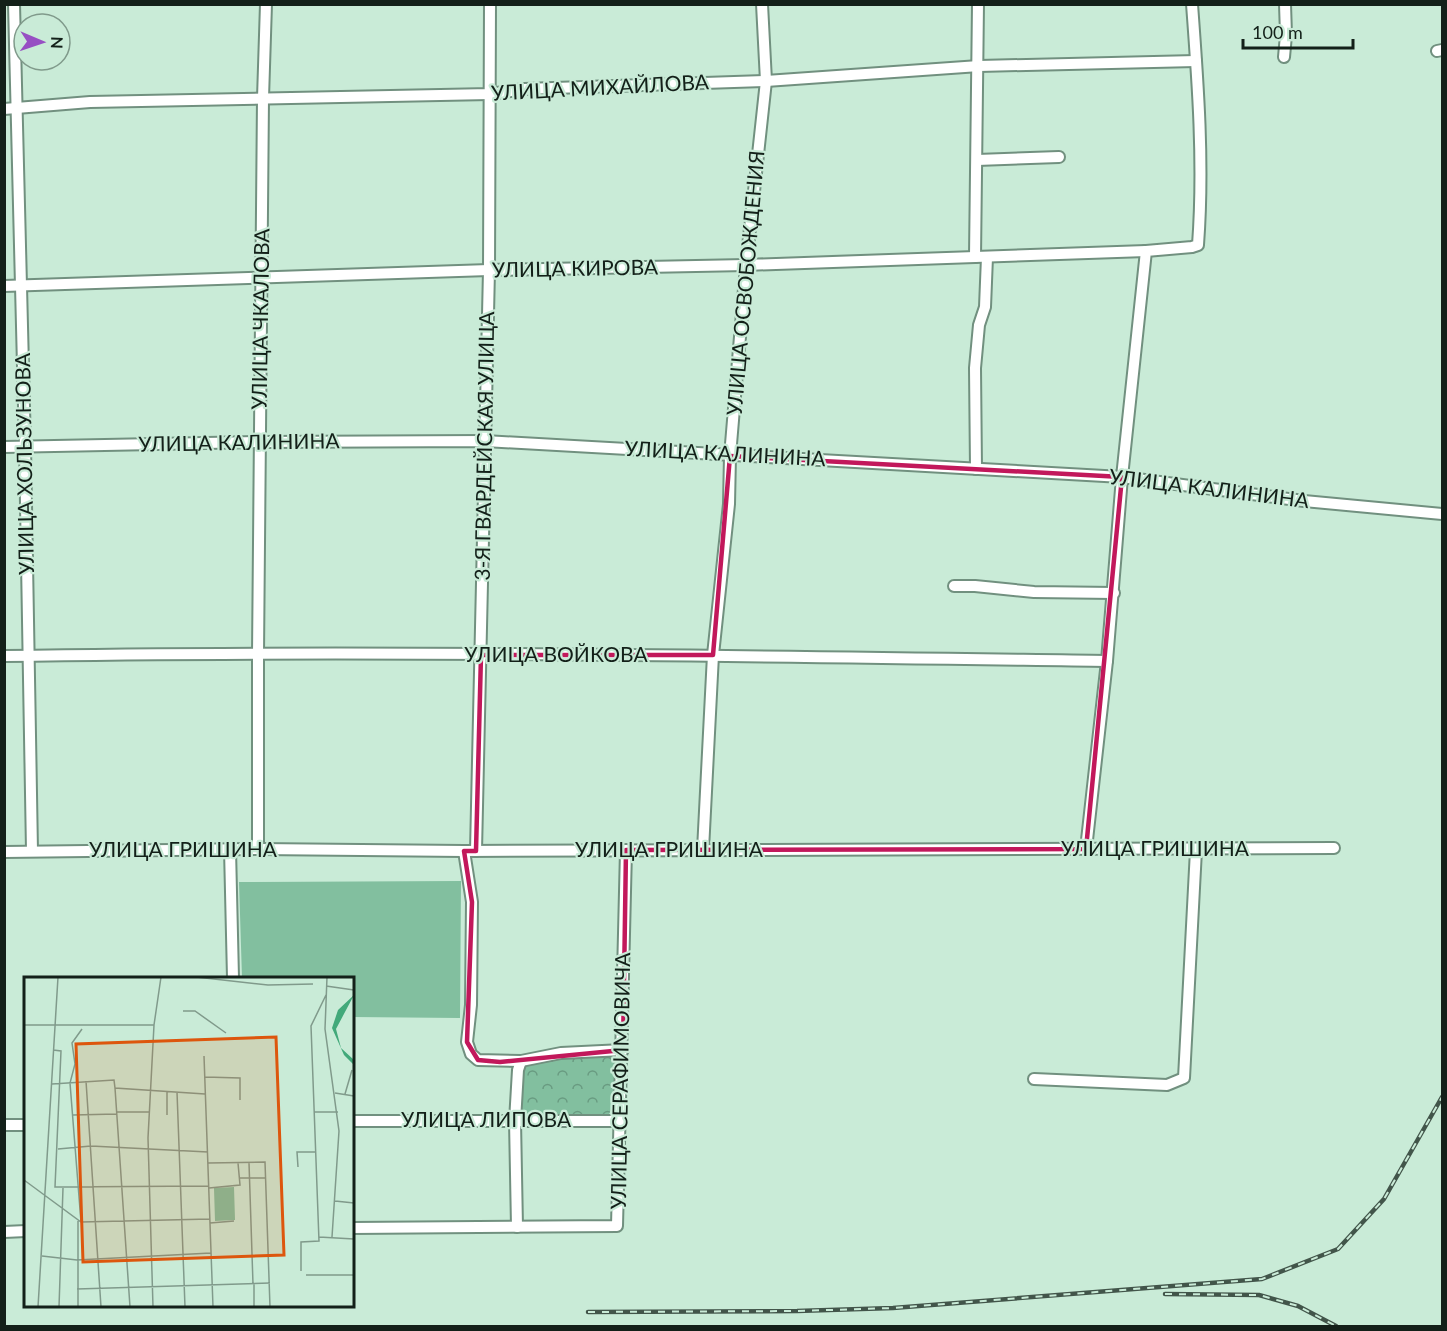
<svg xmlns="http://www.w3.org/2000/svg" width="1447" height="1331" viewBox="0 0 1447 1331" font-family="Lato,sans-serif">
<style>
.grass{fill:#82bf9f}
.forest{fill:url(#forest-crowns)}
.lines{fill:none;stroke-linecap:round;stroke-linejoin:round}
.minor-casing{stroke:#71907f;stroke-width:14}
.minor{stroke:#fff;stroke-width:10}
.rail-casing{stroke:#42554a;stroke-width:4.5}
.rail{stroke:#c9ebd7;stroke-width:2;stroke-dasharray:7;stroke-linecap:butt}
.marked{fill:none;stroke:#c2185b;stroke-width:4.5;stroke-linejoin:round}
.labels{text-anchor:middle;stroke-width:4.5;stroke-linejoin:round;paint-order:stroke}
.street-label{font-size:21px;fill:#132019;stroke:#c9ebd7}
.inset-road{fill:none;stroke:#809a8b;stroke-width:1.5}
.view{fill:#dd560d;fill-opacity:0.15;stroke:#dd560d;stroke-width:3}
.inset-edge{fill:none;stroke:#132019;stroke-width:3}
</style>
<defs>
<pattern id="forest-crowns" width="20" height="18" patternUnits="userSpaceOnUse" patternTransform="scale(1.5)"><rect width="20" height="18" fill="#82bf9f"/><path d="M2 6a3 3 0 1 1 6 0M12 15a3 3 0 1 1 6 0" fill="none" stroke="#699b81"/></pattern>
</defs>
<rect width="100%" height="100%" fill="#c9ebd7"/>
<path class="grass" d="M461,881l-1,137 -107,-1 -1,-39h-110l-3,-96z"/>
<path class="forest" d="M610,1055l6,7 -1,38 -7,17h-88l1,-44 4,-9 15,-5z"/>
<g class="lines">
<defs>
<g id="minor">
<path d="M14,4l11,443 7,404"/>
<path d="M1437,51l5,-1"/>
<path d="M1284,57l2,-22 -1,-31"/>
<path d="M4,109l86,-7 400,-8 34,-5 242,-8 213,-15 217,-5"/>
<path d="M977,160l82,-3"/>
<path d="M975,257l3,-253"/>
<path d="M4,286l485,-16 257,-5 400,-14"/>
<path d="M4,447l256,-5 225,-1 637,36 182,24 138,13"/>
<path d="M976,469l-1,-101 4,-43 6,-18 2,-50"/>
<path d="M954,586h21l59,6 80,1"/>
<path d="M4,656c368,-6 736,0 1103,5"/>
<path d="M230,849l3,129"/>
<path d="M258,849v-195l5,-556 3,-94"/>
<path d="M1086,849l21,-188 15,-184 24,-226 46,-4 6,-2c6,-80 0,-161 -6,-241"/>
<path d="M703,850l10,-195 16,-151 1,-48 16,-191 20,-184 -4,-77"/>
<path d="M464,851l8,51 -1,103 -4,37 4,12 7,6 43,1 40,-8 62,-3"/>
<path d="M476,851l13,-581 1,-266"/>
<path d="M4,852l254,-3 206,2 870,-3"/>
<path d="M1034,1079l133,6 17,-7 12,-228"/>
<path d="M352,1121h268"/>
<path d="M4,1125h22"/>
<path d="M517,1227l-2,-106 3,-51 3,-9"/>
<path d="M352,1228l265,-2 9,-376"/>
<path d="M4,1232l22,-1"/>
</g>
</defs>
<use href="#minor" class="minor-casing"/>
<use href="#minor" class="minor"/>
<defs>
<g id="rail">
<path d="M1165,1294l94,1 39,11 38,20"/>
<path d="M588,1312l209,-1 96,-3 369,-29 76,-30 46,-50 58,-102"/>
</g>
</defs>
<use href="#rail" class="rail-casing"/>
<use href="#rail" class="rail"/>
</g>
<path class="marked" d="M730,456l392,21 -36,372 -460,1 -3,200 -123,12 -22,-2 -11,-18 5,-140 -8,-51h12l5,-196h232z"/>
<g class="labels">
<g class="street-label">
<text transform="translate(600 88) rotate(-3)" y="7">УЛИЦА МИХАЙЛОВА</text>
<text transform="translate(575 269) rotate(-1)" y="7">УЛИЦА КИРОВА</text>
<text transform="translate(746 283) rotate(-85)" y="7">УЛИЦА ОСВОБОЖДЕНИЯ</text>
<text transform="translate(261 319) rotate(-89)" y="7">УЛИЦА ЧКАЛОВА</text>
<text transform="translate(239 443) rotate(-1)" y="7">УЛИЦА КАЛИНИНА</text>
<text transform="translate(485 446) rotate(-89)" y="7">3-Я ГВАРДЕЙСКАЯ УЛИЦА</text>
<text transform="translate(725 454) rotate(3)" y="7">УЛИЦА КАЛИНИНА</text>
<text transform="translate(25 464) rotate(-91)" y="7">УЛИЦА ХОЛЬЗУНОВА</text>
<text transform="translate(1209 489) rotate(7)" y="7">УЛИЦА КАЛИНИНА</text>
<text x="556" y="662">УЛИЦА ВОЙКОВА</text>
<text x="1155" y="856">УЛИЦА ГРИШИНА</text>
<text x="183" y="857">УЛИЦА ГРИШИНА</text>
<text x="669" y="857">УЛИЦА ГРИШИНА</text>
<text transform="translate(621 1081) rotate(-89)" y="7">УЛИЦА СЕРАФИМОВИЧА</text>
<text x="486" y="1127">УЛИЦА ЛИПОВА</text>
</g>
</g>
<g transform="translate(24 977)">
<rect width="330" height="330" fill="#c9ebd7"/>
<path d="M210,210l1,33 -20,1 -1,-33z" fill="#82bf9f"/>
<path d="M330,18l-18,34 5,19 13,12v5l-10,-10 -12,-27 6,-18z" fill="#42a97a"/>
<path class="inset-road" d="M172,0l72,8 45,-1M303,0l-2,52 14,102 -7,106M302,9l28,4M159,34h12l31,22M0,48h130M29,73l8,1 -6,136 154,-1M180,79l9,251M181,100l35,1v22M62,104l15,226M28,107l62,-4 1,8 90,6M91,111l15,219M153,115l8,215M311,116l19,3M321,117l7,-24M93,135h32M290,135h24M49,138l44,-1M143,138v-24M34,172l33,-3 117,6M184,186l57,-1 5,145M225,186l4,121M274,190l-1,-15h19M216,201h25M0,203l57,42 129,-3M185,211l31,-3 -2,-22M311,224l19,2M57,245l-11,-139 5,-19 -3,-21 10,-14M186,246l24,-2M295,260l35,2M18,279l35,4 134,-7M277,294v-29l18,-1 -8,-215 15,-31M282,298h48M53,312l193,-6M14,330l20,-330M35,330l4,-119M54,330v-86M129,330l-5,-169 6,-113 7,-48M230,330v-23"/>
<path class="view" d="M252,60l8,218 -201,7 -7,-218z"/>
<rect width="330" height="330" class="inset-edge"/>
</g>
<rect width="1447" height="1331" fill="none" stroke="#132019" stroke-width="12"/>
<g transform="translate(42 42) rotate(92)"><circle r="28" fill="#c9ebd7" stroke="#809a8b" stroke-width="1.5"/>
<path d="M0-4.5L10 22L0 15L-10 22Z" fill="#974fc3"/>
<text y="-9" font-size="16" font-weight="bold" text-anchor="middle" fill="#132019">N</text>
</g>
<path d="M1243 39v9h110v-9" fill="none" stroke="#132019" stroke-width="3"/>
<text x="1252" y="39" font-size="18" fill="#132019" stroke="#c9ebd7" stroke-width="4.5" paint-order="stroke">100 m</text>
</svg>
